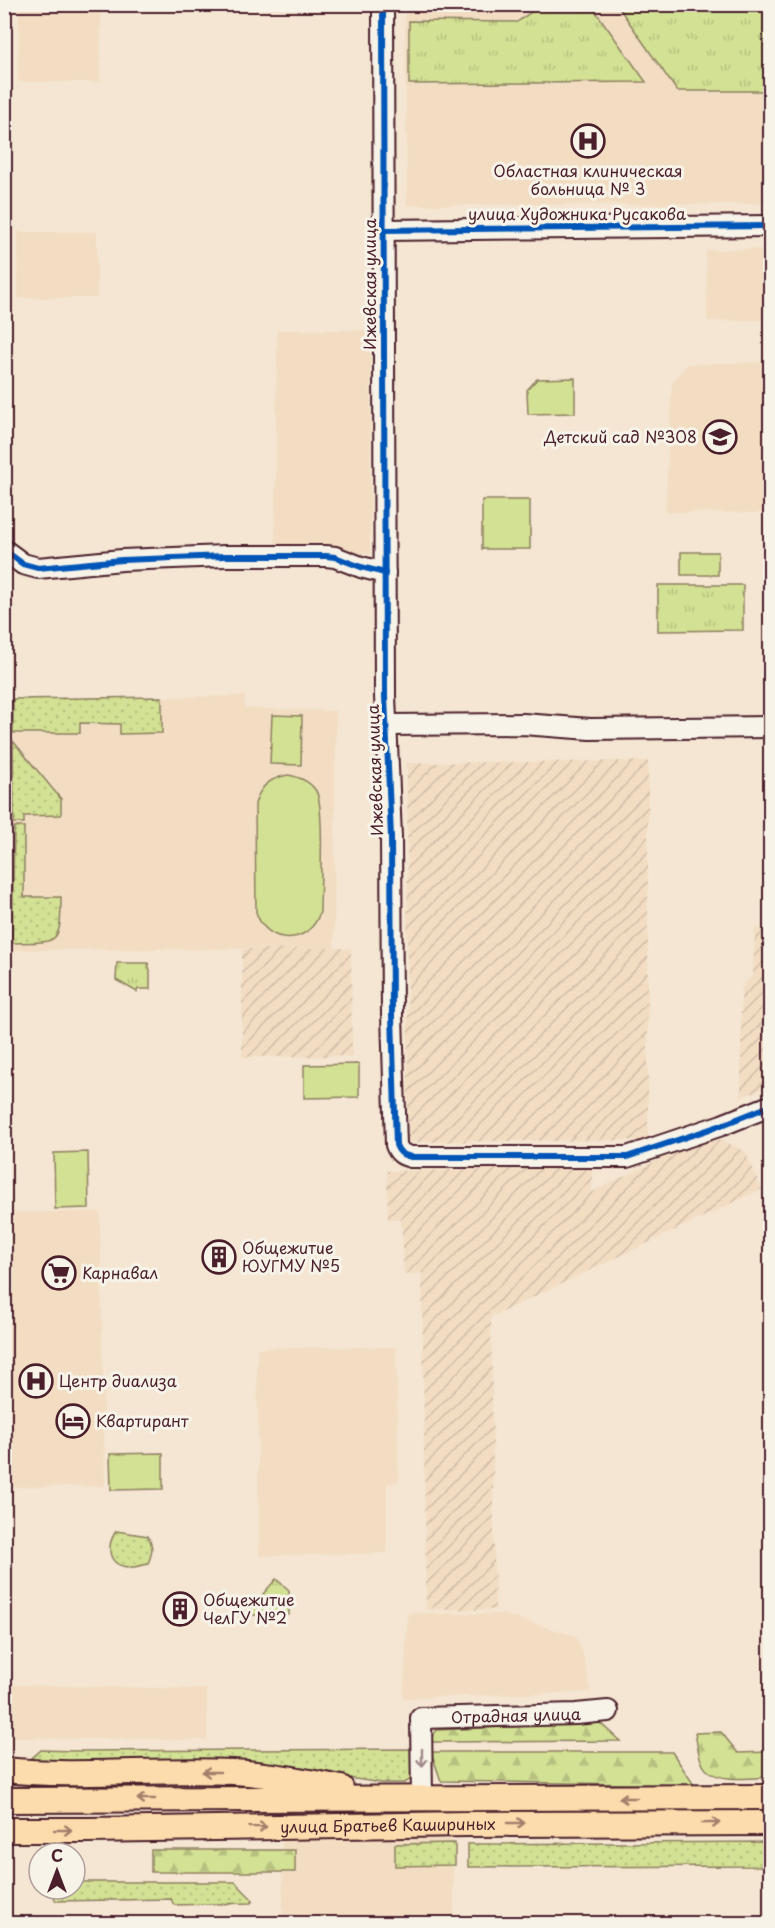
<svg xmlns="http://www.w3.org/2000/svg" width="775" height="1928" viewBox="0 0 775 1928" font-family="'Playpen Sans',sans-serif">
<style>
.built{fill:#f2ddc3}
.industrial{fill:url(#industrial-furrows)}
.grass{fill:url(#grass-dots);stroke:#8e8060;stroke-width:1.5}
.forest{fill:url(#forest-firs);stroke:#8e8060;stroke-width:1.5}
.park{fill:url(#park-tufts);stroke:#8e8060;stroke-width:1.5}
.pitch{fill:#d2e194;stroke:#8e8060;stroke-width:1.5}
.lines{fill:none;stroke-linecap:round;stroke-linejoin:round}
.minor-casing{stroke:#4a1f2b;stroke-width:24}
.major-casing{stroke:#4a1f2b;stroke-width:28}
.minor{stroke:#f7f3e8;stroke-width:20}
.major{stroke:#fcdcac;stroke-width:24}
.cycleway-casing{stroke:#f7f3e8;stroke-width:10}
.cycleway{stroke:#0057b8;stroke-width:6}
.oneway{stroke:#a0898a}
.oneway2{stroke:#a37e6c}
.labels{text-anchor:middle;stroke-width:6;stroke-linejoin:round;paint-order:stroke}
.poi-label{font-size:16px;fill:#4a1f2b;stroke:#f7f3e8;text-anchor:start}
.street-label{font-size:16px;fill:#4a1f2b;stroke:#f7f3e8}
</style>
<defs>
<pattern id="industrial-furrows" width="10" height="10" patternUnits="userSpaceOnUse" patternTransform="scale(1.5)"><rect width="10" height="10" fill="#f2ddc3"/><path d="M-1 1l2-2M0 10L10 0M9 11l2-2" fill="none" stroke="#d1bda8"/></pattern>
<pattern id="grass-dots" width="8" height="8" patternUnits="userSpaceOnUse" patternTransform="scale(1.5)"><rect width="8" height="8" fill="#d2e194"/><path d="M2 2h.1M6 6h.1" fill="none" stroke="#b6c180" stroke-width="1.8" stroke-linecap="round"/></pattern>
<pattern id="forest-firs" width="22" height="20" patternUnits="userSpaceOnUse" patternTransform="scale(1.5)"><rect width="22" height="20" fill="#d2e194"/><path d="M5 1l3.5 6h-7zM16 11l3.5 6h-7z" fill="#b6c180"/></pattern>
<pattern id="park-tufts" width="24" height="20" patternUnits="userSpaceOnUse" patternTransform="scale(1.5)"><rect width="24" height="20" fill="#d2e194"/><path d="M3 7l-1-3M5 7V3M7 7l1-3M15 17l-1-3M17 17v-4M19 17l1-3" fill="none" stroke="#b6c180"/></pattern>
</defs>
<rect width="100%" height="100%" fill="#f4e6d2"/>
<filter id="ink" filterUnits="userSpaceOnUse"><feTurbulence type="fractalNoise" baseFrequency=".0167" numOctaves="2"/><feDisplacementMap in="SourceGraphic" scale="12" xChannelSelector="R" yChannelSelector="G"/><feConvolveMatrix kernelMatrix="1 2 1 2 8 2 1 2 1" color-interpolation-filters="sRGB"/></filter>
<g filter="url(#ink)">
<g class="built">
<path d="M19,5h82l-1,77h-82z"/>
<path d="M405,5h136l-24,17h-108v62l237,-2 -55,-77h26l60,86h93v113l-363,1z"/>
<rect x="18" y="232" width="79" height="66"/>
<path d="M770,249v71l-63,1 -1,-71z"/>
<path d="M277,330h94l-1,224 -95,-1z"/>
<path d="M770,362v151l-105,-1 7,-128 15,-20z"/>
<path d="M245,696v12l91,3 -2,237 -322,2 1,-251z"/>
<path d="M14,1212h86l5,274 -92,1 -6,-164z"/>
<path d="M396,1347l3,134 -12,3v69l-128,3 -2,-208z"/>
<path d="M408,1613l93,1 75,22 7,18 8,38 -188,6z"/>
<path d="M13,1685l194,4v51l-195,-2z"/>
<path d="M282,1837h171l1,86h-171z"/>
</g>
<g class="industrial">
<path d="M648,761v379l-240,2 -1,-379z"/>
<path d="M755,928l15,3v155l-29,11v-108l12,-15z"/>
<path d="M334,948l17,1 1,107 -110,1v-108z"/>
<path d="M710,1135l35,16 17,38 -271,128 4,293 -69,-1 -4,-336 -18,1 -3,-55h-13l-1,-48 205,-3v24z"/>
</g>
<g class="grass">
<path d="M162,697v36l-42,1v-10l-40,-1v10h-67v-34z"/>
<path d="M13,741l48,58v16l-37,1v7h-10z"/>
<path d="M14,827h10v70h37c0,49 -3,45 -49,46z"/>
<path d="M116,1531l32,5c6,11 4,17 0,28 -6,1 -13,4 -20,3 -21,-2 -22,-21 -12,-36z"/>
<path d="M414,1749l-1,25 -3,6 -6,3h-22l-67,-10 -288,-11 14,-12 33,1z"/>
<path d="M770,1842v24l-302,1v-23z"/>
<path d="M455,1843v22l-60,1v-22z"/>
<path d="M75,1882h160l18,18 -2,3 -77,2 -3,-6 -115,2 -6,-12h25z"/>
</g>
<g class="forest">
<path d="M600,1723l20,18 -190,1 2,-6 5,-6z"/>
<path d="M721,1732l17,21 32,-1v25c-18,1 -57,7 -67,-12 -5,-9 -6,-23 -8,-32z"/>
<path d="M431,1752h241l22,33 -253,-4z"/>
<rect x="151" y="1850" width="144" height="22"/>
</g>
<g class="park">
<path d="M541,5h50l55,77 -237,2v-63l108,1z"/>
<path d="M617,5h153v86h-93z"/>
<path d="M658,585h85v45l-85,1z"/>
<path d="M117,963h31l2,7v19h-12l-1,3 -21,-12z"/>
<path d="M276,1579l13,11v25h-44z"/>
</g>
<g class="pitch">
<path d="M575,378v35l-47,1 -1,-24 10,-11z"/>
<rect x="482" y="500" width="48" height="49"/>
<rect x="681" y="552" width="37" height="23"/>
<path d="M272,715l30,1 -1,49 -31,-1z"/>
<path d="M288,775c11,2 22,6 28,16 9,15 4,99 4,121 -10,34 -54,34 -64,0l-1,-108c5,-18 15,-26 33,-29z"/>
<path d="M359,1064v33l-55,1v-33z"/>
<path d="M88,1152l1,56 -34,1 -1,-56z"/>
<path d="M163,1453v36l-52,1 -1,-36z"/>
</g>
<g class="lines">
<defs>
<g id="minor">
<path d="M383,4l2,692 6,141 1,178 4,130c3,8 7,10 15,12h216l95,-32 48,-19"/>
<path d="M383,230l387,-4"/>
<path d="M4,550l19,14 15,4 84,-8 103,-4h101l9,1 26,10 24,6"/>
<path d="M386,725l137,-1 67,5 180,-2"/>
<path id="s1" d="M422,1799l-1,-81 155,-4 32,-3"/>
</g>
<g id="major">
<path d="M4,1770c76,8 153,-2 229,2 36,2 72,9 108,16"/>
<path d="M4,1800l766,-3"/>
<path id="s2" d="M4,1830h84l379,-6 303,-1"/>
</g>
</defs>
<use href="#minor" class="minor-casing"/>
<use href="#major" class="major-casing"/>
<use href="#minor" class="minor"/>
<use href="#major" class="major"/>
<defs>
<g id="cycleway">
<path d="M383,4l2,692 6,141 1,178 4,130c3,8 7,10 15,12h216l95,-32 48,-19"/>
<path d="M383,230l387,-4"/>
<path d="M4,550l19,14 15,4 84,-8 103,-4h101l9,1 26,10 24,6"/>
</g>
</defs>
<use href="#cycleway" class="cycleway-casing"/>
<use href="#cycleway" class="cycleway"/>
</g>
<defs><path id="oneway-shaft" d="M-6 0H5M1.5-3L5.5 0L1.5 3" fill="none" stroke-width="1.6" stroke-linecap="round" stroke-linejoin="round" transform="scale(1.5)"/></defs>
<use class="oneway" href="#oneway-shaft" transform="translate(422 1758) rotate(90)"/>
<g class="oneway2">
<use href="#oneway-shaft" transform="translate(211 1772) rotate(180)"/>
<use href="#oneway-shaft" transform="translate(628 1798) rotate(180)"/>
<use href="#oneway-shaft" transform="translate(146 1799) rotate(180)"/>
<use href="#oneway-shaft" transform="translate(516 1823)"/>
<use href="#oneway-shaft" transform="translate(711 1823)"/>
<use href="#oneway-shaft" transform="translate(258 1827) rotate(-1)"/>
<use href="#oneway-shaft" transform="translate(63 1830)"/>
</g>
</g>
<defs>
<symbol id="hospital-ring" viewBox="-11 -11 22 22"><circle r="9.5" fill="#f7f3e8" stroke="#4a1f2b" stroke-width="1.5"/><path d="M-5-5h3v3.5h4V-5h3V5h-3V1.5h-4V5h-3Z" fill="#4a1f2b"/></symbol>
<symbol id="school-ring" viewBox="-11 -11 22 22"><circle r="9.5" fill="#f7f3e8" stroke="#4a1f2b" stroke-width="1.5"/><path d="M0-5L7-2L0 1L-7-2ZM-4 1L0 2.5L4 1V4Q0 6-4 4Z" fill="#4a1f2b"/></symbol>
<symbol id="building-ring" viewBox="-11 -11 22 22"><circle r="9.5" fill="#f7f3e8" stroke="#4a1f2b" stroke-width="1.5"/><path d="M-4-6H4V6H1V3H-1V6H-4ZM-2.5-4.3h1.7v1.8h-1.7ZM.8-4.3h1.7v1.8H.8ZM-2.5-1h1.7V.8h-1.7ZM.8-1h1.7V.8H.8Z" fill="#4a1f2b"/></symbol>
<symbol id="supermarket-ring" viewBox="-11 -11 22 22"><circle r="9.5" fill="#f7f3e8" stroke="#4a1f2b" stroke-width="1.5"/><path d="M-6-5.5h2.5l.6 2H6L4.5 2H-2.5L-4.4-4H-6ZM-1.5 3.2a1.3 1.3 0 1 0 .1 0ZM3 3.2a1.3 1.3 0 1 0 .1 0Z" fill="#4a1f2b"/></symbol>
<symbol id="hotel-ring" viewBox="-11 -11 22 22"><circle r="9.5" fill="#f7f3e8" stroke="#4a1f2b" stroke-width="1.5"/><path d="M-6-4.5h1.5V1H6V5H4.5V3h-9V5H-6ZM-4 0a1.8 1.8 0 1 1 3.6 0ZM.5 0V-2.5h3Q6-2.5 6 0Z" fill="#4a1f2b"/></symbol>
</defs>
<g fill-rule="evenodd">
<use href="#hospital-ring" x="569" y="122" width="38" height="38"/>
<use href="#school-ring" x="701" y="418" width="38" height="38"/>
<use href="#building-ring" x="200" y="1238" width="38" height="38"/>
<use href="#supermarket-ring" x="40" y="1254" width="38" height="38"/>
<use href="#hospital-ring" x="17" y="1362" width="38" height="38"/>
<use href="#hotel-ring" x="54" y="1402" width="38" height="38"/>
<use href="#building-ring" x="161" y="1590" width="38" height="38"/>
</g>
<g class="labels">
<g class="poi-label">
<text x="588" y="177" text-anchor="middle">Областная клиническая<tspan x="588" dy="18">больница № 3</tspan></text>
<text x="697" y="443" text-anchor="end">Детский сад №308</text>
<text x="242" y="1254">Общежитие<tspan x="242" dy="18">ЮУГМУ №5</tspan></text>
<text x="82" y="1279">Карнавал</text>
<text x="59" y="1387">Центр диализа</text>
<text x="96" y="1427">Квартирант</text>
<text x="203" y="1606">Общежитие<tspan x="203" dy="18">ЧелГУ №2</tspan></text>
</g>
<g class="street-label">
<text x="577" y="220">улица Художника Русакова</text>
<text transform="translate(370 284) rotate(-90)" y="6">Ижевская улица</text>
<text transform="translate(375 770) rotate(-92)" y="6">Ижевская улица</text>
<text dy="6" stroke="none"><textPath href="#s1" startOffset="176">Отрадная улица</textPath></text>
<text dy="6" stroke="none"><textPath href="#s2" startOffset="384">улица Братьев Кашириных</textPath></text>
</g>
</g>
<rect width="775" height="1928" fill="none" stroke="#f7f3e8" stroke-width="24"/>
<rect x="12" y="12" width="751" height="1904" fill="none" stroke="#4a1f2b" stroke-width="2" filter="url(#ink)"/>
<g transform="translate(57 1871)"><circle r="28" fill="#f7f3e8" stroke="#b29e9c" stroke-width="1.5"/>
<path d="M0-4.5L10 22L0 15L-10 22Z" fill="#4a1f2b"/>
<text y="-9" font-size="16" font-weight="bold" text-anchor="middle" fill="#4a1f2b">С</text>
</g>
</svg>
